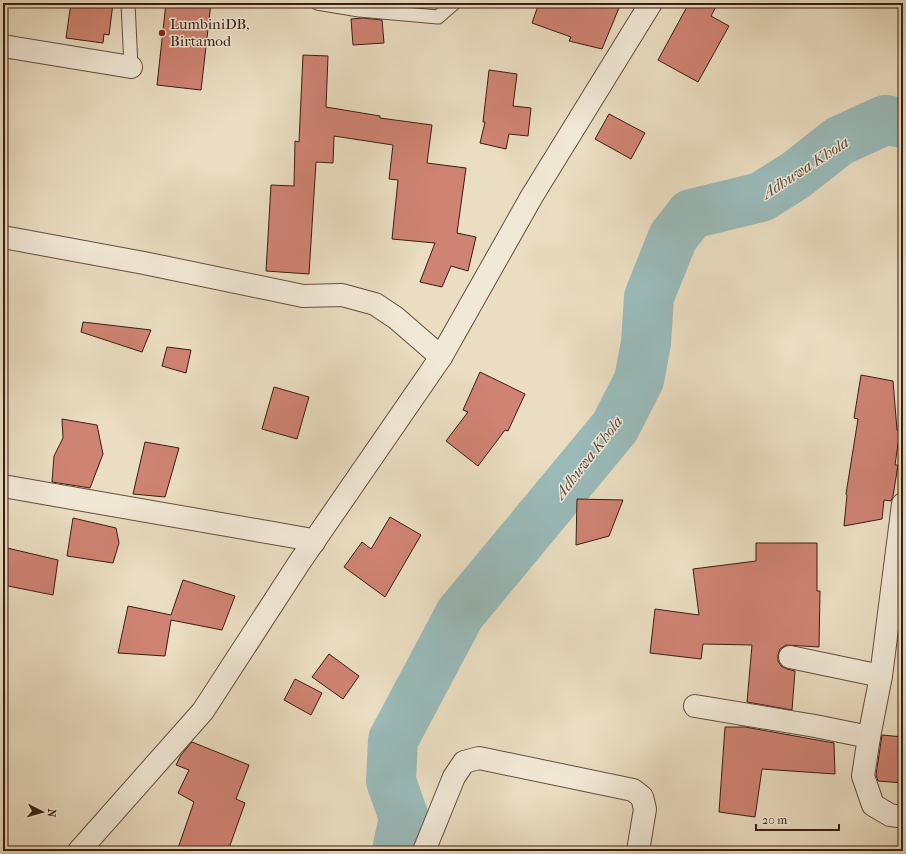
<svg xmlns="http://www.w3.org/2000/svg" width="906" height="854" viewBox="0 0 906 854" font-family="'IM FELL French Canon',serif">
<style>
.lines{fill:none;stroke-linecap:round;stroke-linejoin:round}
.river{stroke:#9abab9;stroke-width:50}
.building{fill:#cf8373;stroke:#3a1d11}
.service-casing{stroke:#664d3d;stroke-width:15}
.minor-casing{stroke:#664d3d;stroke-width:24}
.service{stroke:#f1e9d7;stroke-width:13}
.minor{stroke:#f1e9d7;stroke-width:22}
.poi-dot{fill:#8f2418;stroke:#f1e9d7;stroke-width:1.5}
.labels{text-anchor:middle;stroke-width:3;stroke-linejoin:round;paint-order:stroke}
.poi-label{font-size:15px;fill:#3a1d11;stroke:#f1e9d7;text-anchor:start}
.water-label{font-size:16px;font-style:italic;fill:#574c43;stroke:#f1e9d7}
</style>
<rect width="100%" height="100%" fill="#eaddc1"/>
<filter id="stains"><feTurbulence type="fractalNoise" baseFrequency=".005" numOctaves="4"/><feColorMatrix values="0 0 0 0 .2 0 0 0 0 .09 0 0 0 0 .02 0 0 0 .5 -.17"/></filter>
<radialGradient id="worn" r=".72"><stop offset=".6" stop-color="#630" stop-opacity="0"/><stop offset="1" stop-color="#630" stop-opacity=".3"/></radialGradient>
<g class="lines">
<path class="river" d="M397,851l7,-33 -13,-37 2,-41 67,-126 155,-187 24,-47 7,-37 3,-46 24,-60 18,-23 70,-17 35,-22 43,-34 46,-21 18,3"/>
</g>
<g class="building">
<path d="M71,3h42l-4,32 -5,-1 -1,9 -37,-5z"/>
<path d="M166,3h45l-10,87 -44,-5z"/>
<path d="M539,3h82l-19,46 -33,-8 2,-4 -39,-14z"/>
<path d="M689,3h29l-7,13 18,10 -31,56 -40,-22z"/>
<path d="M363,18l19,2 2,23 -31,2 -2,-26z"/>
<path d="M303,55l25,1 -2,51 54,9v2l52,7 -5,38 39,5 -9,65 19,4 -8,34 -17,-5 -9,21 -22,-5 15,-39 -43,-4 6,-59 -9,-1 4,-34 -59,-9 -1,27 -17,-1 -7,112 -43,-3 5,-86 23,1 1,-45 4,1z"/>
<path d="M489,70l28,4 -4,32 18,2 -3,28 -19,-2 -3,15 -26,-6 5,-21h-2z"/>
<path d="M609,114l36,19 -14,26 -36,-20z"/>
<path d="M83,322l68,8 -9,22 -61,-20z"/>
<path d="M167,347l24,3 -5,23 -24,-7z"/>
<path d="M480,372l45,22 -17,37 -3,-1 -27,36 -32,-25 22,-29 -5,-2z"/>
<path d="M861,375l32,6 4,49h3l-5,35h3l-5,31 -2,5 -7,-1 -2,19 -38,7 3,-31 -1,-1 12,-75 -4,-1z"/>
<path d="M274,387l35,10 -12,42 -35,-10z"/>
<path d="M62,419l35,6 6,29 -13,34 -38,-6 2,-26 9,-18z"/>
<path d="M145,442l34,6 -14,49 -32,-3z"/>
<path d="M577,499l46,1 -14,36 -33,9z"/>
<path d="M390,517l31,18 -36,62 -41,-30 18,-25 9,7z"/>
<path d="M73,518l43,10 3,15 -6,20 -46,-7z"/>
<path d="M756,543h61v48h3l-1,56 -33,-2 -6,4 -2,6v6l3,5 6,3 8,2 -3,39 -45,-8 5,-57 -49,-1 -2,15 -51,-6 5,-44 44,6 -6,-46 63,-8z"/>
<path d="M3,547l55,13 -5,35 -50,-10z"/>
<path d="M183,580l52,16 -13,34 -51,-10 -6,36 -47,-3 10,-47 43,9z"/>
<path d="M329,654l30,22 -16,23 -31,-22z"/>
<path d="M295,679l27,14 -11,22 -27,-15z"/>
<path d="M725,727h20l89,16 1,31 -73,-5 -7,48 -36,-5z"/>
<path d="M882,735l21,2v46l-25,-2 -2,-6z"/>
<path d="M192,742l57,23 -13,34 9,4 -17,48h-51l17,-49 -16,-9 11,-23 -13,-5 5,-10z"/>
</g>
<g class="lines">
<defs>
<g id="service">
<path d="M128,3l3,64"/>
<path d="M317,3l42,7 79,7 16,-14"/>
</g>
<g id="minor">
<path d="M3,46l128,21"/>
<path d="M3,237l141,26 159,33 39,-1 33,9 21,14 45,39"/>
<path d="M3,486l304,53 7,3"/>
<path d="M903,504l-22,172 -12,61 -6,39 10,29 17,10 13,2"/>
<path d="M790,657l91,19"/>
<path d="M695,706l120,20 54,11"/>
<path d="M79,851l124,-140 96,-148 142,-206 91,-161 119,-193"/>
<path d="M424,851l30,-74 10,-15 15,-4 154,32 9,7 3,12 -7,42"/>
</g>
</defs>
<use href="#service" class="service-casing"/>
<use href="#minor" class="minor-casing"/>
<use href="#service" class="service"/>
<use href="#minor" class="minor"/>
</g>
<circle class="poi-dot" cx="162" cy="33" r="4"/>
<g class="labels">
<g class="poi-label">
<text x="170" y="29">LumbiniDB,<tspan x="170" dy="17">Birtamod</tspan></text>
</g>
<g class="water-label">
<text transform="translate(805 167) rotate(-33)" y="6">Adhuwa Khola</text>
<text transform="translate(588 457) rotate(-52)" y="6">Adhuwa Khola</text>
</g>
</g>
<rect width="906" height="854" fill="none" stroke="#eaddc1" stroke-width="16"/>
<rect x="4" y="4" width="898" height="846" fill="none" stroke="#3a1d11" stroke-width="2"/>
<rect x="8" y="8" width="890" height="838" fill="none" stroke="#3a1d11"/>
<g transform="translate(42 812) rotate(96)" stroke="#f1e9d7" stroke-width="3" paint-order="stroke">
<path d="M0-3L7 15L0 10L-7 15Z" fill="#3a1d11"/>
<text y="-6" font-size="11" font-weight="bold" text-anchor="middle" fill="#3a1d11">N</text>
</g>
<path d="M756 824v6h83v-6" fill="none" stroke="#3a1d11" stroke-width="2"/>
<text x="762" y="824" font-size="12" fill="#3a1d11" stroke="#f1e9d7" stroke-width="3" paint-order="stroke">20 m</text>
<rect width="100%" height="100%" filter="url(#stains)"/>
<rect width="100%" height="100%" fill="url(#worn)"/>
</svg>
